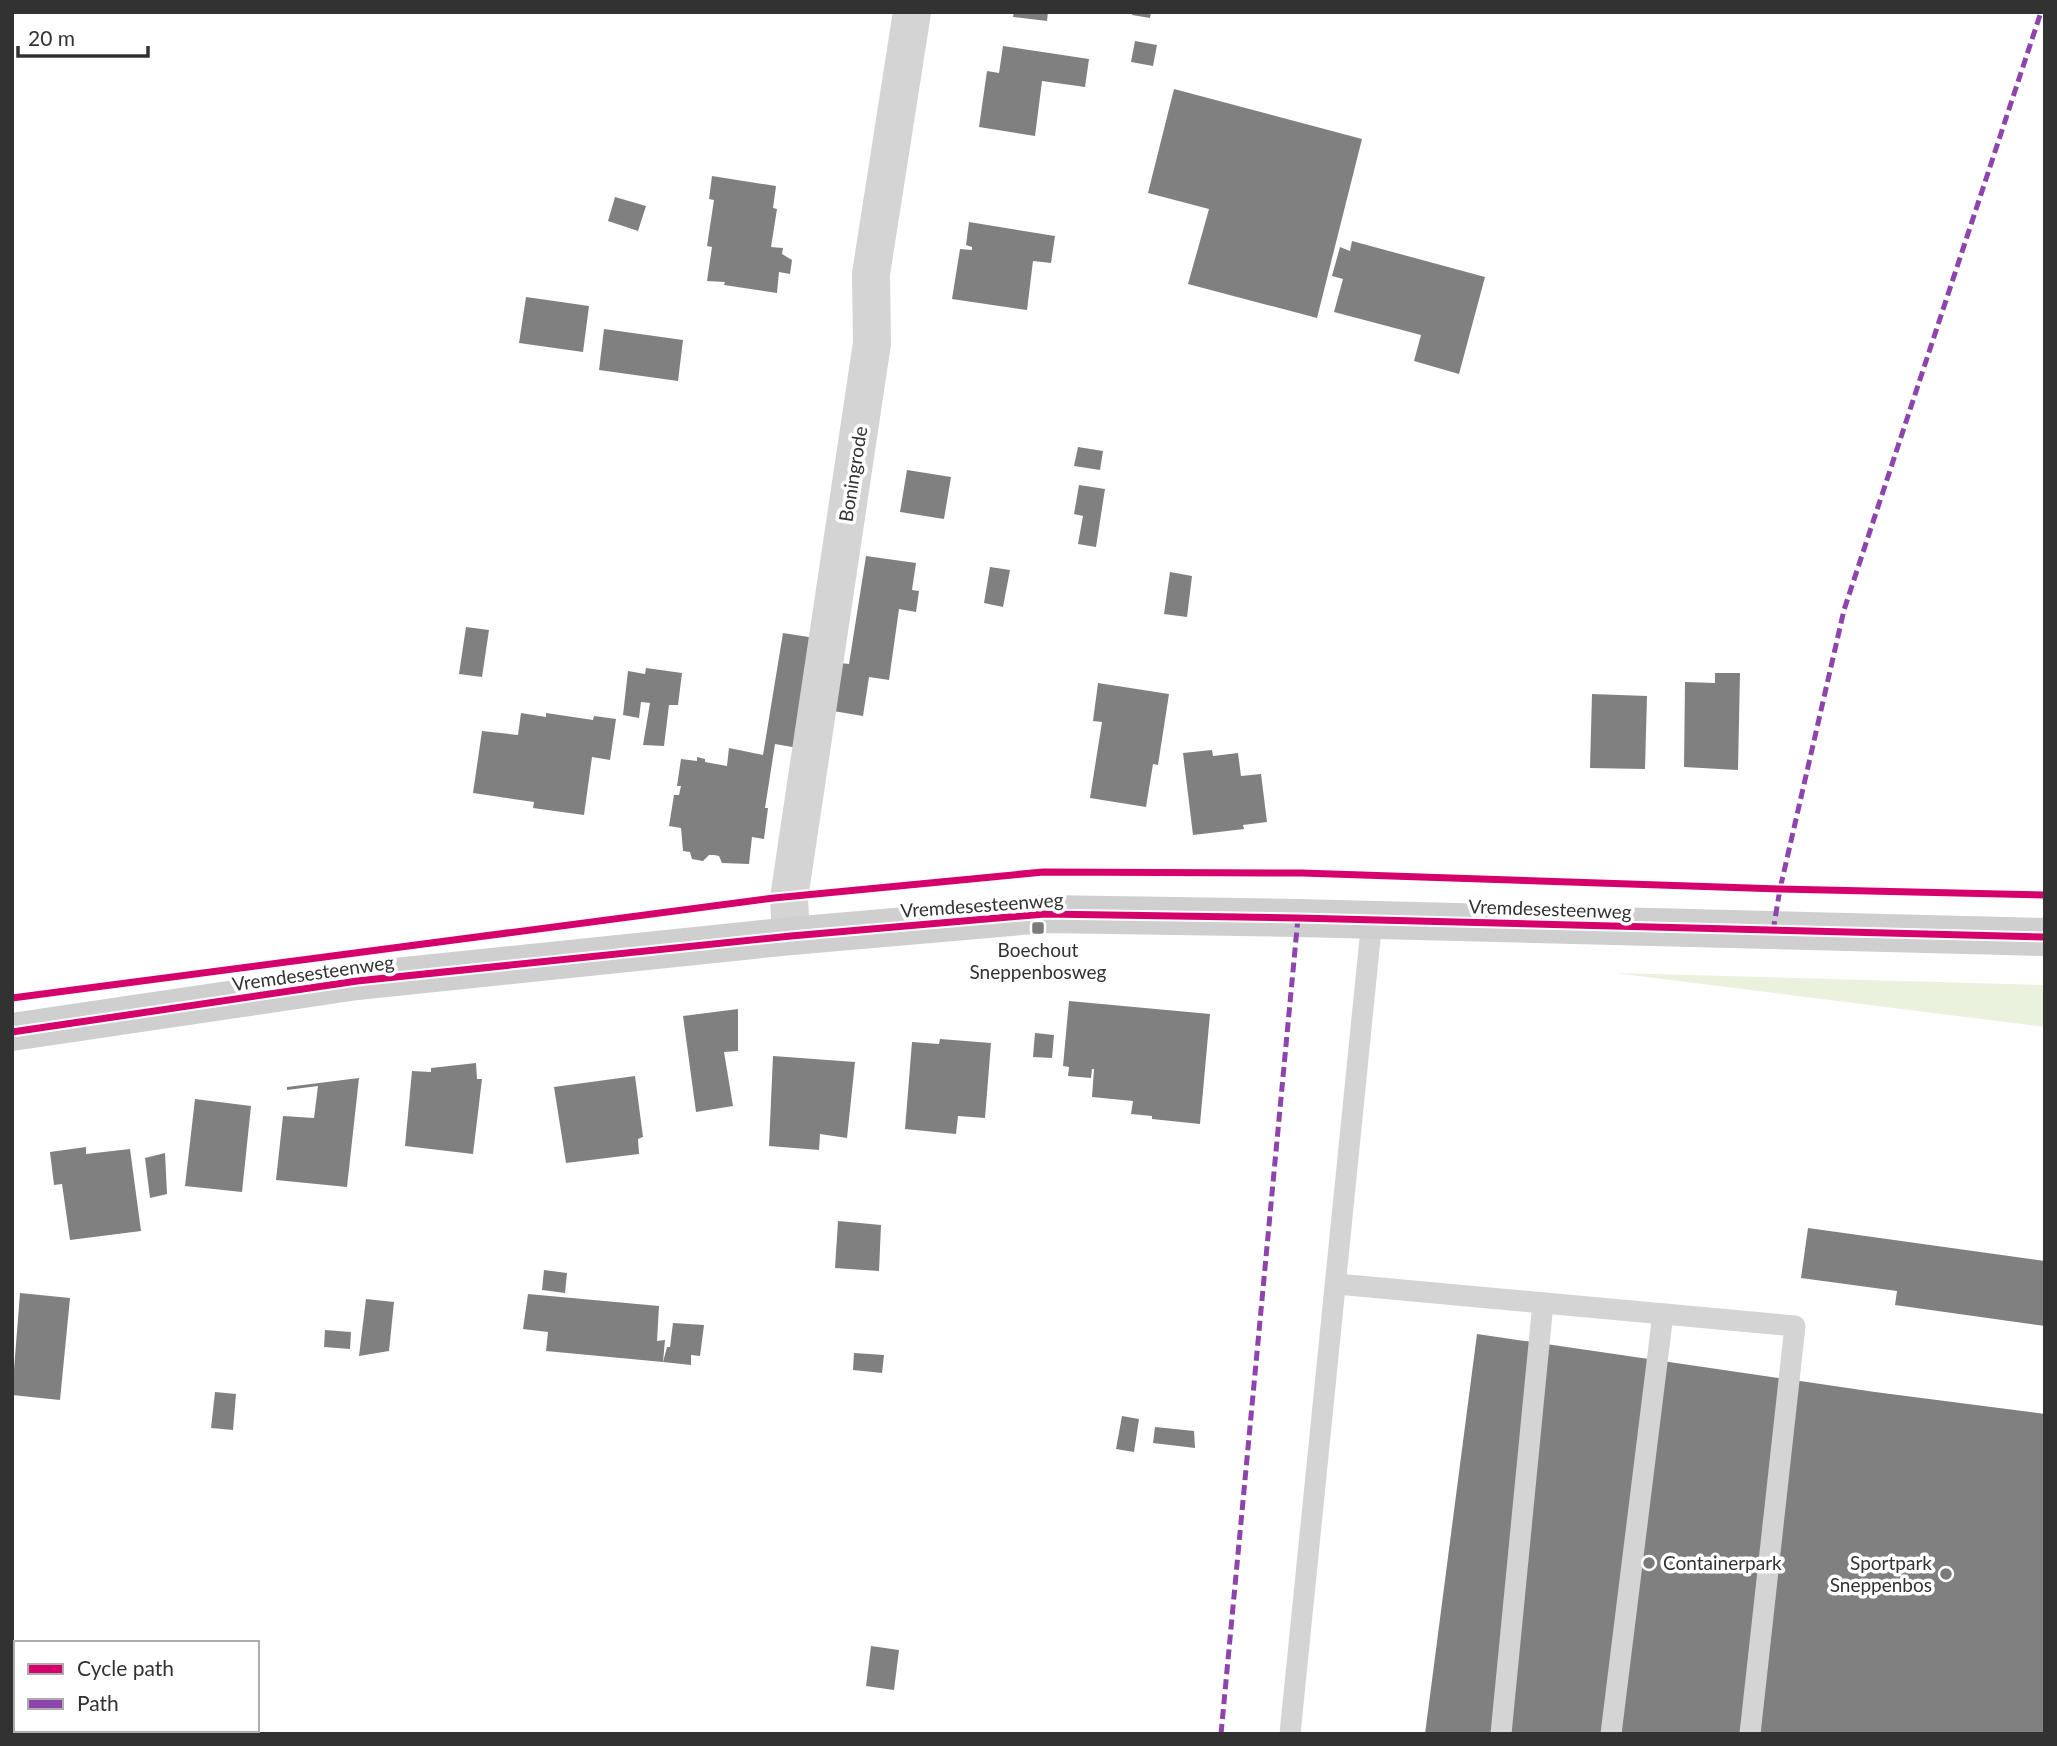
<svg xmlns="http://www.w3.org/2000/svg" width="2057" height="1746" viewBox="0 0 2057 1746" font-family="Lato,sans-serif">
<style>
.water{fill:#eaf1dd}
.building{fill:#808080}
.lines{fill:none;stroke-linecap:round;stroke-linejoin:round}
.lane{stroke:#d4d4d4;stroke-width:21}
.street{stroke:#d4d4d4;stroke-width:38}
.secondary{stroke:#cfcfcf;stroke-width:38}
.quiet{stroke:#8e44ad;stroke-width:5;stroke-dasharray:10 5;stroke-linecap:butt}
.cycleway-casing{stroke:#fff;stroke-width:11}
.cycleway{stroke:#d6006c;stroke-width:7}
.poi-dot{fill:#7a7a7a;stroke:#fff;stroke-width:2.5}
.labels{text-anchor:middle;stroke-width:7;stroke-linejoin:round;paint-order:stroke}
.street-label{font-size:19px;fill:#323232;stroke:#fff}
.poi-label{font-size:19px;fill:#323232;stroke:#fff}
</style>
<rect width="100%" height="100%" fill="#fff"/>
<path class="water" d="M1615,973l430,12v42z"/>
<g class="building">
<path d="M1014,12h34l-1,9 -34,-4z"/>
<path d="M1133,12h18l-1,6 -18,-3z"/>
<path d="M1135,41l22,4 -4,21 -22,-4z"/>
<path d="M1003,46l86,13 -4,28 -43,-6 -7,55 -56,-9 8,-56 12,2z"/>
<path d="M1174,89l188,50 -45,179 -129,-34 21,-75 -61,-16z"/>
<path d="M712,176l64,10 -3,22 4,1 -6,38 12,1 -1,6 10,6 -2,14 -11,-2 -2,21 -53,-8 1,-3 -18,-1 5,-34 -5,-1 7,-46 -5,-1z"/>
<path d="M615,197l31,9 -8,25 -30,-10z"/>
<path d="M969,222l86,14 -4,27 -18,-2 -6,49 -75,-11 8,-50 12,1v-3l-6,-2z"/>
<path d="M1352,241l133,36 -26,97 -45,-13 7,-26 -87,-23 9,-33 -11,-3 8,-29 10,4z"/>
<path d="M526,297l63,9 -6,46 -64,-9z"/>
<path d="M604,329l79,11 -5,41 -79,-11z"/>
<path d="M1078,447l25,4 -3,19 -26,-4z"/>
<path d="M907,470l44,7 -7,42 -44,-7z"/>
<path d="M1079,485l26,4 -9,58 -18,-3 5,-28 -9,-2z"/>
<path d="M866,556l50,7 -4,27 7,1 -3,21 -17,-3 -10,71 -20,-3 -6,39 -30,-5 7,-48 9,1z"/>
<path d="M990,567l20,3 -7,37 -19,-4z"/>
<path d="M1170,572l22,4 -5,41 -23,-3z"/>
<path d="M466,627l23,3 -7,47 -23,-3z"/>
<path d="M783,633l32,5 -17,110 -23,-4 -10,64h3l-4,31 -12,-2 -3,27 -27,-1 -3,-7 -5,-1h-5l-6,6 -11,-2 -2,-7 -7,-1 -2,-23 -12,-2 5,-31h5l2,-9h-4l4,-27 16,2v-4l8,2v3l22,4 2,-18 34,7z"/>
<path d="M646,668l36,5 -4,32h-9l-5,41 -21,-1 7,-42 -9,-1 -2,16 -16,-3 5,-44 17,3z"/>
<path d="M1715,673h25l-2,97 -54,-3 1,-85 30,1z"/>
<path d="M1098,683l71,11 -11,71 -5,-1 -7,43 -56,-9 12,-76 -9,-1z"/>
<path d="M1592,694l55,2 -2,73 -55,-1z"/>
<path d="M521,713l25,4v-4l47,7 1,-4 22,3 -6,41 -18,-3 -8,58 -51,-7 1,-6 -61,-9 9,-62 36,4z"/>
<path d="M1212,750l1,6 25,-3 3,23 20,-2 6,48 -24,3 1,4 -51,6 -10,-82z"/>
<path d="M1069,1001l141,13 -10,110 -48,-5v-3l-21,-2 2,-13 -41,-4 2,-28h-2l-1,9 -23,-2 1,-9 -6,-1z"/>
<path d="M738,1009v42l-14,1 9,54 -37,6 -13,-96z"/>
<path d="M1035,1033l19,2 -2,23 -19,-1z"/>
<path d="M940,1039l51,4 -6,75 -27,-2 -2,18 -51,-5 7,-87 27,2z"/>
<path d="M773,1056l82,6 -8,76 -27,-4 -1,16 -50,-4z"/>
<path d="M476,1063l1,16h5l-9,75 -68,-8 7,-75 19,1v-4z"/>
<path d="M635,1076l8,61 -5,2 1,15 -73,9 -12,-76z"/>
<path d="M359,1078l-12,109 -71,-7 7,-64 31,2 4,-32 -31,4v-3z"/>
<path d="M195,1099l56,7 -9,86 -57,-6z"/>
<path d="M86,1147v7l44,-5 11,82 -71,9 -8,-56 -8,1 -4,-33z"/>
<path d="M165,1153l2,41 -17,4 -5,-40z"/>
<path d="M838,1221l43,4 -2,46 -44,-3z"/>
<path d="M1808,1228l237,33v65l-150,-21 2,-14 -96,-13z"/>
<path d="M544,1270l23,3 -2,20 -23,-3z"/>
<path d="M20,1293l50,5 -10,102 -48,-5z"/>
<path d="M528,1294l131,12 -2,35 8,-1 -2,22 -117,-11 2,-19 -25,-3z"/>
<path d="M366,1299l28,3 -5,49 -30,5z"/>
<path d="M673,1323l31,2 -4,31 -9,-1v10l-28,-3 4,-15h3z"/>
<path d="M325,1330l26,2 -1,17 -26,-2z"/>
<path d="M1477,1334l398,58 170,22v320h-620z"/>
<path d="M854,1353l30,2 -2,18 -29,-3z"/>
<path d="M215,1392l21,2 -3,36 -22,-2z"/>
<path d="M1122,1416l17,3 -5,33 -18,-3z"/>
<path d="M1155,1427l39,4 1,17 -42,-5z"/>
<path d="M871,1646l28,4 -5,40 -28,-4z"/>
<path d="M123,1730h27l-1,4h-26z"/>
</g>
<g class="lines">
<g class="lane">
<path d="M1337,1284l458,42 -45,408"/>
<path d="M1290,1734l82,-815"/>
<path d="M1501,1734l42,-431"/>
<path d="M1611,1734l52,-420"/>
</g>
<path class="street" d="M791,936l-2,-38 83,-555 -1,-69 41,-262"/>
<path class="secondary" d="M12,1032l345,-51 434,-45 254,-22 253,4 747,19"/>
<g class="quiet">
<path d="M1773,931l7,-42 64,-279 197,-598"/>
<path d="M1221,1734l77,-816"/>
</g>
<defs>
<g id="cycleway">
<path d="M12,998l762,-100 269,-26 259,1 478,16 265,6"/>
<path d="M12,1032l345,-51 434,-45 254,-22 253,4 747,19"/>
</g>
</defs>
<use href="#cycleway" class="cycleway-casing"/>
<use href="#cycleway" class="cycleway"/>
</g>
<g class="poi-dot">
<rect x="1031" y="921" width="14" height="14" rx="3.5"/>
<circle cx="1649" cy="1563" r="7"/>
<circle cx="1946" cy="1574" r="7"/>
</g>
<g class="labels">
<g class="street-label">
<text transform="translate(853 474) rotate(-81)" y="7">Boningrode</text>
<text transform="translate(982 905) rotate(-4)" y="7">Vremdesesteenweg</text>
<text transform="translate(1550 909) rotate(2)" y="7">Vremdesesteenweg</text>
<text transform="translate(313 973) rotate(-8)" y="7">Vremdesesteenweg</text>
</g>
<g class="poi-label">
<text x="1038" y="957">Boechout<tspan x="1038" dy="22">Sneppenbosweg</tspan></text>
<text x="1663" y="1570" text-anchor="start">Containerpark</text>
<text x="1932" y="1570" text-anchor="end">Sportpark<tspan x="1932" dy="22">Sneppenbos</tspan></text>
</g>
</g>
<rect width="2057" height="1746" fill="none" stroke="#323232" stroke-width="28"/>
<rect x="14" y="1641" width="245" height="91" fill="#ffffff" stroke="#adadad" stroke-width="2"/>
<rect x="28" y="1664" width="35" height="10" fill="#d6006c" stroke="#adadad" stroke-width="2"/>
<text x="77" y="1676" font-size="21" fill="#323232">Cycle path</text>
<rect x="28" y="1699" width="35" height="10" fill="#8e44ad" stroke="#adadad" stroke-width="2"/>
<text x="77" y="1711" font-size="21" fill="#323232">Path</text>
<path d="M18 46v10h130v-10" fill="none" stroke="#323232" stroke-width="3.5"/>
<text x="28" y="46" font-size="21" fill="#323232" stroke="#ffffff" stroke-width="5" paint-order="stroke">20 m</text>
</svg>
